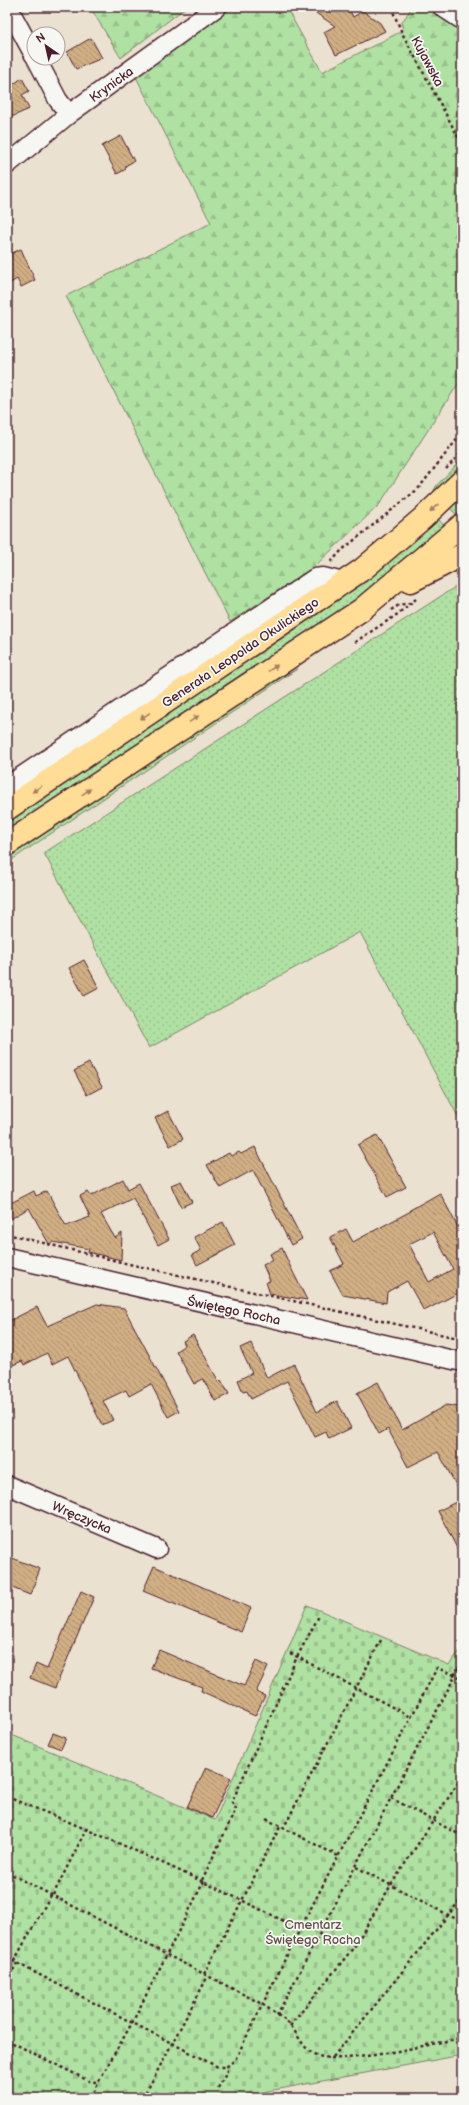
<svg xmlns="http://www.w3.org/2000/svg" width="469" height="2105" viewBox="0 0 469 2105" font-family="'Balsamiq Sans',sans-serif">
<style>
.green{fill:url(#green-dots);stroke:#7c8066}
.forest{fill:url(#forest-firs);stroke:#7c8066}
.cemetery{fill:url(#cemetery-stones);stroke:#7c8066}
.building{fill:url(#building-back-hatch);stroke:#4a1f2b;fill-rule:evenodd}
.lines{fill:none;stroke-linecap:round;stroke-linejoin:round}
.minor-casing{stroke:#4a1f2b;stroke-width:21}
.major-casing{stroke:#4a1f2b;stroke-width:25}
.path{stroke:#4a1f2b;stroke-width:2.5;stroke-dasharray:3 3;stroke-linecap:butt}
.minor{stroke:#f6f6f2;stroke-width:18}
.major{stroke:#ffdd96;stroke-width:22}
.oneway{fill:#a47e60}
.labels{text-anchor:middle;stroke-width:3.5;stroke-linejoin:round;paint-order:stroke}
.street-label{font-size:13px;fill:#4a1f2b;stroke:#f6f6f2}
.park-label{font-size:13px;fill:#635049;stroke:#f6f6f2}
</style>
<defs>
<pattern id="green-dots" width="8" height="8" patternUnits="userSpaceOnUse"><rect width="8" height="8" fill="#afe1a2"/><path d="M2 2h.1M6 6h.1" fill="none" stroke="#98c18c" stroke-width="1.8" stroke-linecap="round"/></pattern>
<pattern id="forest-firs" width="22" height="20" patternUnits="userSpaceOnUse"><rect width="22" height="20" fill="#afe1a2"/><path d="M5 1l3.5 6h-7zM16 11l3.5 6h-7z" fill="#98c18c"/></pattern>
<pattern id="cemetery-stones" width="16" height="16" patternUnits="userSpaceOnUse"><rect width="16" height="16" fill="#afe1a2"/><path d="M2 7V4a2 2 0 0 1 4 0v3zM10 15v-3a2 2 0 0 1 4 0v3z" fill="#98c18c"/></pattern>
<pattern id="building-back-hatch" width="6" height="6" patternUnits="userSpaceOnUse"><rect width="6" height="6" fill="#d1af84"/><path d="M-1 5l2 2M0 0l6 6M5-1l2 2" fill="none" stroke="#ac8e6c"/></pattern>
</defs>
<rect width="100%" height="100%" fill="#ebe1d1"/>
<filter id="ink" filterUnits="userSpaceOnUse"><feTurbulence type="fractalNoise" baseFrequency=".025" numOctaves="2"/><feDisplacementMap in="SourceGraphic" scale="8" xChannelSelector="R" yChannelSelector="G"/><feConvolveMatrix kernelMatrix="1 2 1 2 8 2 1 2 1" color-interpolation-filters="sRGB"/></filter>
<g filter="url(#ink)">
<g class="green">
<path d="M462,459v10l-27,25 -1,-4 3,-5z"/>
<path d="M462,498v16l-3,4 -9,-10z"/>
<path d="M439,520l8,9 -34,29 -56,41 -350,236v-16l323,-217 82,-60z"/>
<path d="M455,587h7v537l-102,-192 -211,116 -105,-195z"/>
<path d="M297,669l-290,194v-9l228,-151z"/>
</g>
<g class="forest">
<path d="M90,7h96l-65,51z"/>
<path d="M233,7h53l36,65 82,-42 -3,-6 11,-17h50v371l-83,127 -64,61 -85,56 -164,-326 145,-73 -75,-146z"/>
</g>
<path class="cemetery" d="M307,1605l142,60 13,-17v407l-231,43h-224v-365l208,87z"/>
<g class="building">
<path d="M307,7h41l5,10 10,-6 17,12 5,8 -49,24 -12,-23 11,-6z"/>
<path d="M91,38l11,20 -26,11 -9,-17z"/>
<path d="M22,78l7,13 -7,4 7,14 -22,10v-30z"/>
<path d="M121,136l13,25 -9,5 1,3 -9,5 -15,-28z"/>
<path d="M21,249l14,31 -14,7 -4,-8 -10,6v-26l4,-2 -1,-3z"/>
<path d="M84,960l15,28 -15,8 -15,-28z"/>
<path d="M89,1063l13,24 -15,8 -13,-24z"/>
<path d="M168,1111l15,28 -13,7 -15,-28z"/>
<path d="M377,1135l29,52 -19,10 -29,-52z"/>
<path d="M255,1147l47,92 -11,6 -38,-75 -33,18 -13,-23 22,-12 2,3 8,-4 2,2z"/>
<path d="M123,1179l5,10 11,-6 30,56 -11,6 -25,-47 -32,16 14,24 7,-5 -1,27 -33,-8 1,-3 -36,-7 -4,2 -20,-36 -22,13v-16l27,-14 2,5 11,-5 19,35 24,-9 -10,-21 8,-4 3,4z"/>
<path d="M181,1181l11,21 -11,5 -10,-22z"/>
<path d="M440,1193l22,42v56l-38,20 -17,-30 -20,11 -1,11 -43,-8 -13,-24 14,-7 -14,-27 16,-8 7,13 58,-31 -1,-1zM433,1232l20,37 -24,13 -20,-38z"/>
<path d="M223,1222l12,23 -38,20 -5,-10 9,-5 -7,-13z"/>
<path d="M282,1248l8,18 17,34 -37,-6 -4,-12 4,-1 -7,-16 10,-5 -3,-6z"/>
<path d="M97,1304l27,4 55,103 -11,6 -17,-33 -22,12 -3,-6 -23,11 10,19 -11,5 -34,-69 -16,8 -5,-11 -23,12 -2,-4 -9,4 -6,-12v-31l30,-15 10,19z"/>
<path d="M193,1335l26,47 2,-2 8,14 -14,7 -12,-22 -9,5 -18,-33 9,-6 -2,-4z"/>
<path d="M251,1343l16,35 27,-14 23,48 20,-11 14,27 -22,11 -3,-7 -11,5 -28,-56 -36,18 -4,-8 -4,1 -5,-12 14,-7 -12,-25z"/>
<path d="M378,1382l24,48 44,-25 13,2 3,4v85l-24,-44 -30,15 -20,-38 -9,5 -22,-41z"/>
<path d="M462,1499v59l-24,-47z"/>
<path d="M7,1556l33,13 -10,26 -23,-9z"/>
<path d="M154,1566l97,42 -10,24 -98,-41z"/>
<path d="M81,1591l13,6 -39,91 -25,-10 6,-14 11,5z"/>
<path d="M159,1650l85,36 12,-25 12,6 -12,25 9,4 -10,20 -54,-25 1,-4 -51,-19z"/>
<path d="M53,1733l13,5 -5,11 -13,-5z"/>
<path d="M206,1767l25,11 -19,40 -25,-11z"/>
</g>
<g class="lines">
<defs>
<g id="minor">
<path d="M8,7l26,48"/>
<path d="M442,7l20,13"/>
<path d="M36,58l22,42 11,14"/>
<path d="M7,165l62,-51 148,-107"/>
<path d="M7,786l308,-208 8,-1 20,5"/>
<path d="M7,1257l455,105"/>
<path d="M7,1485l150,64"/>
</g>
<g id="major">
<path d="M411,581l51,-26"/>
<path d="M7,809l356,-240 60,-51 39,-37"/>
<path d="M7,844l354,-234 101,-85"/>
</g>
</defs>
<use href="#minor" class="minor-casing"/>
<use href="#major" class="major-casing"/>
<g class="path">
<path d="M391,7l11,26 60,111"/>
<path d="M446,469l16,-17"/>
<path d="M331,562l11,-12 76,-61 44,-56"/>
<path d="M391,610l8,-5 11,-2"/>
<path d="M355,642l40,-26 21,-17"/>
<path d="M7,1234l122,30 333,75"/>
<path d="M290,1653l121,64"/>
<path d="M454,1675l8,-12"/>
<path d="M7,1797c100,39 197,84 293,132"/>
<path d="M391,1798l71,38"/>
<path d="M266,1819l72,37"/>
<path d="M283,1829l98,-189"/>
<path d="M356,1867l106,55"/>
<path d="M7,1872l255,132c9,7 21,13 29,22 6,8 12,21 21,27 24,16 119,-10 150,-15"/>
<path d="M202,1880l34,-71 -4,-7 65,-145 22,-41"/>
<path d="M53,1895l34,-67"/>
<path d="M7,1958l211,109h8l9,-7 65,-131 137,-261 25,10"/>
<path d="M14,1961l37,-66"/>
<path d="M204,1974l76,-147"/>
<path d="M7,1981l10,-18"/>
<path d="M277,2015l178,-339"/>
<path d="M290,2026l64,-79 37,-62 71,-108"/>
<path d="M7,2040l82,41 6,1 5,-3 32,-56 72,-142"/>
<path d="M333,2057l129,-159"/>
<path d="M218,2088l9,-16 -1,-5"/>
<path d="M91,2098l9,-19"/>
<path d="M143,2098l65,-122"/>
</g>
<use href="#minor" class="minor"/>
<use href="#major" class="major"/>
</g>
<defs><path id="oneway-solid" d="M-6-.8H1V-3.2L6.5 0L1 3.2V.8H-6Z"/></defs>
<g class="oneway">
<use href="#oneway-solid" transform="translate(434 508) rotate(137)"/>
<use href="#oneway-solid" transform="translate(273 668) rotate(-33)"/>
<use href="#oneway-solid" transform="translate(145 716) rotate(146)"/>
<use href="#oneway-solid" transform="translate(194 719) rotate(-34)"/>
<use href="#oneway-solid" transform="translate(37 789) rotate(146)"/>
<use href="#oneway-solid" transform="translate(86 792) rotate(-34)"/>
</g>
</g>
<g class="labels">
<g class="street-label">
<text transform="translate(428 61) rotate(62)" y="5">Kujawska</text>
<text transform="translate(111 84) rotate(-36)" y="5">Krynicka</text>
<text transform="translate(240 652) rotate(-34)" y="5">Generała Leopolda Okulickiego</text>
<text transform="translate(234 1310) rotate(12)" y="5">Świętego Rocha</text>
<text transform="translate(82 1517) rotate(23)" y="5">Wręczycka</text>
</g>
<g class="park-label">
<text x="313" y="1929">Cmentarz<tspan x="313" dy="15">Świętego Rocha</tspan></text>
</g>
</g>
<rect width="469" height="2105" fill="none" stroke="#f6f6f2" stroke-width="24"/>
<rect x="12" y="12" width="445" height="2081" fill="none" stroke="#4a1f2b" stroke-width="1.5" filter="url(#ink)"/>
<g transform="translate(46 46) rotate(326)"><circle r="19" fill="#f6f6f2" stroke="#b1a0a2"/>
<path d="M0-3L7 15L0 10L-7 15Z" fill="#4a1f2b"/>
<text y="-6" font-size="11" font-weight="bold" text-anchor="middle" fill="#4a1f2b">N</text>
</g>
</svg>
